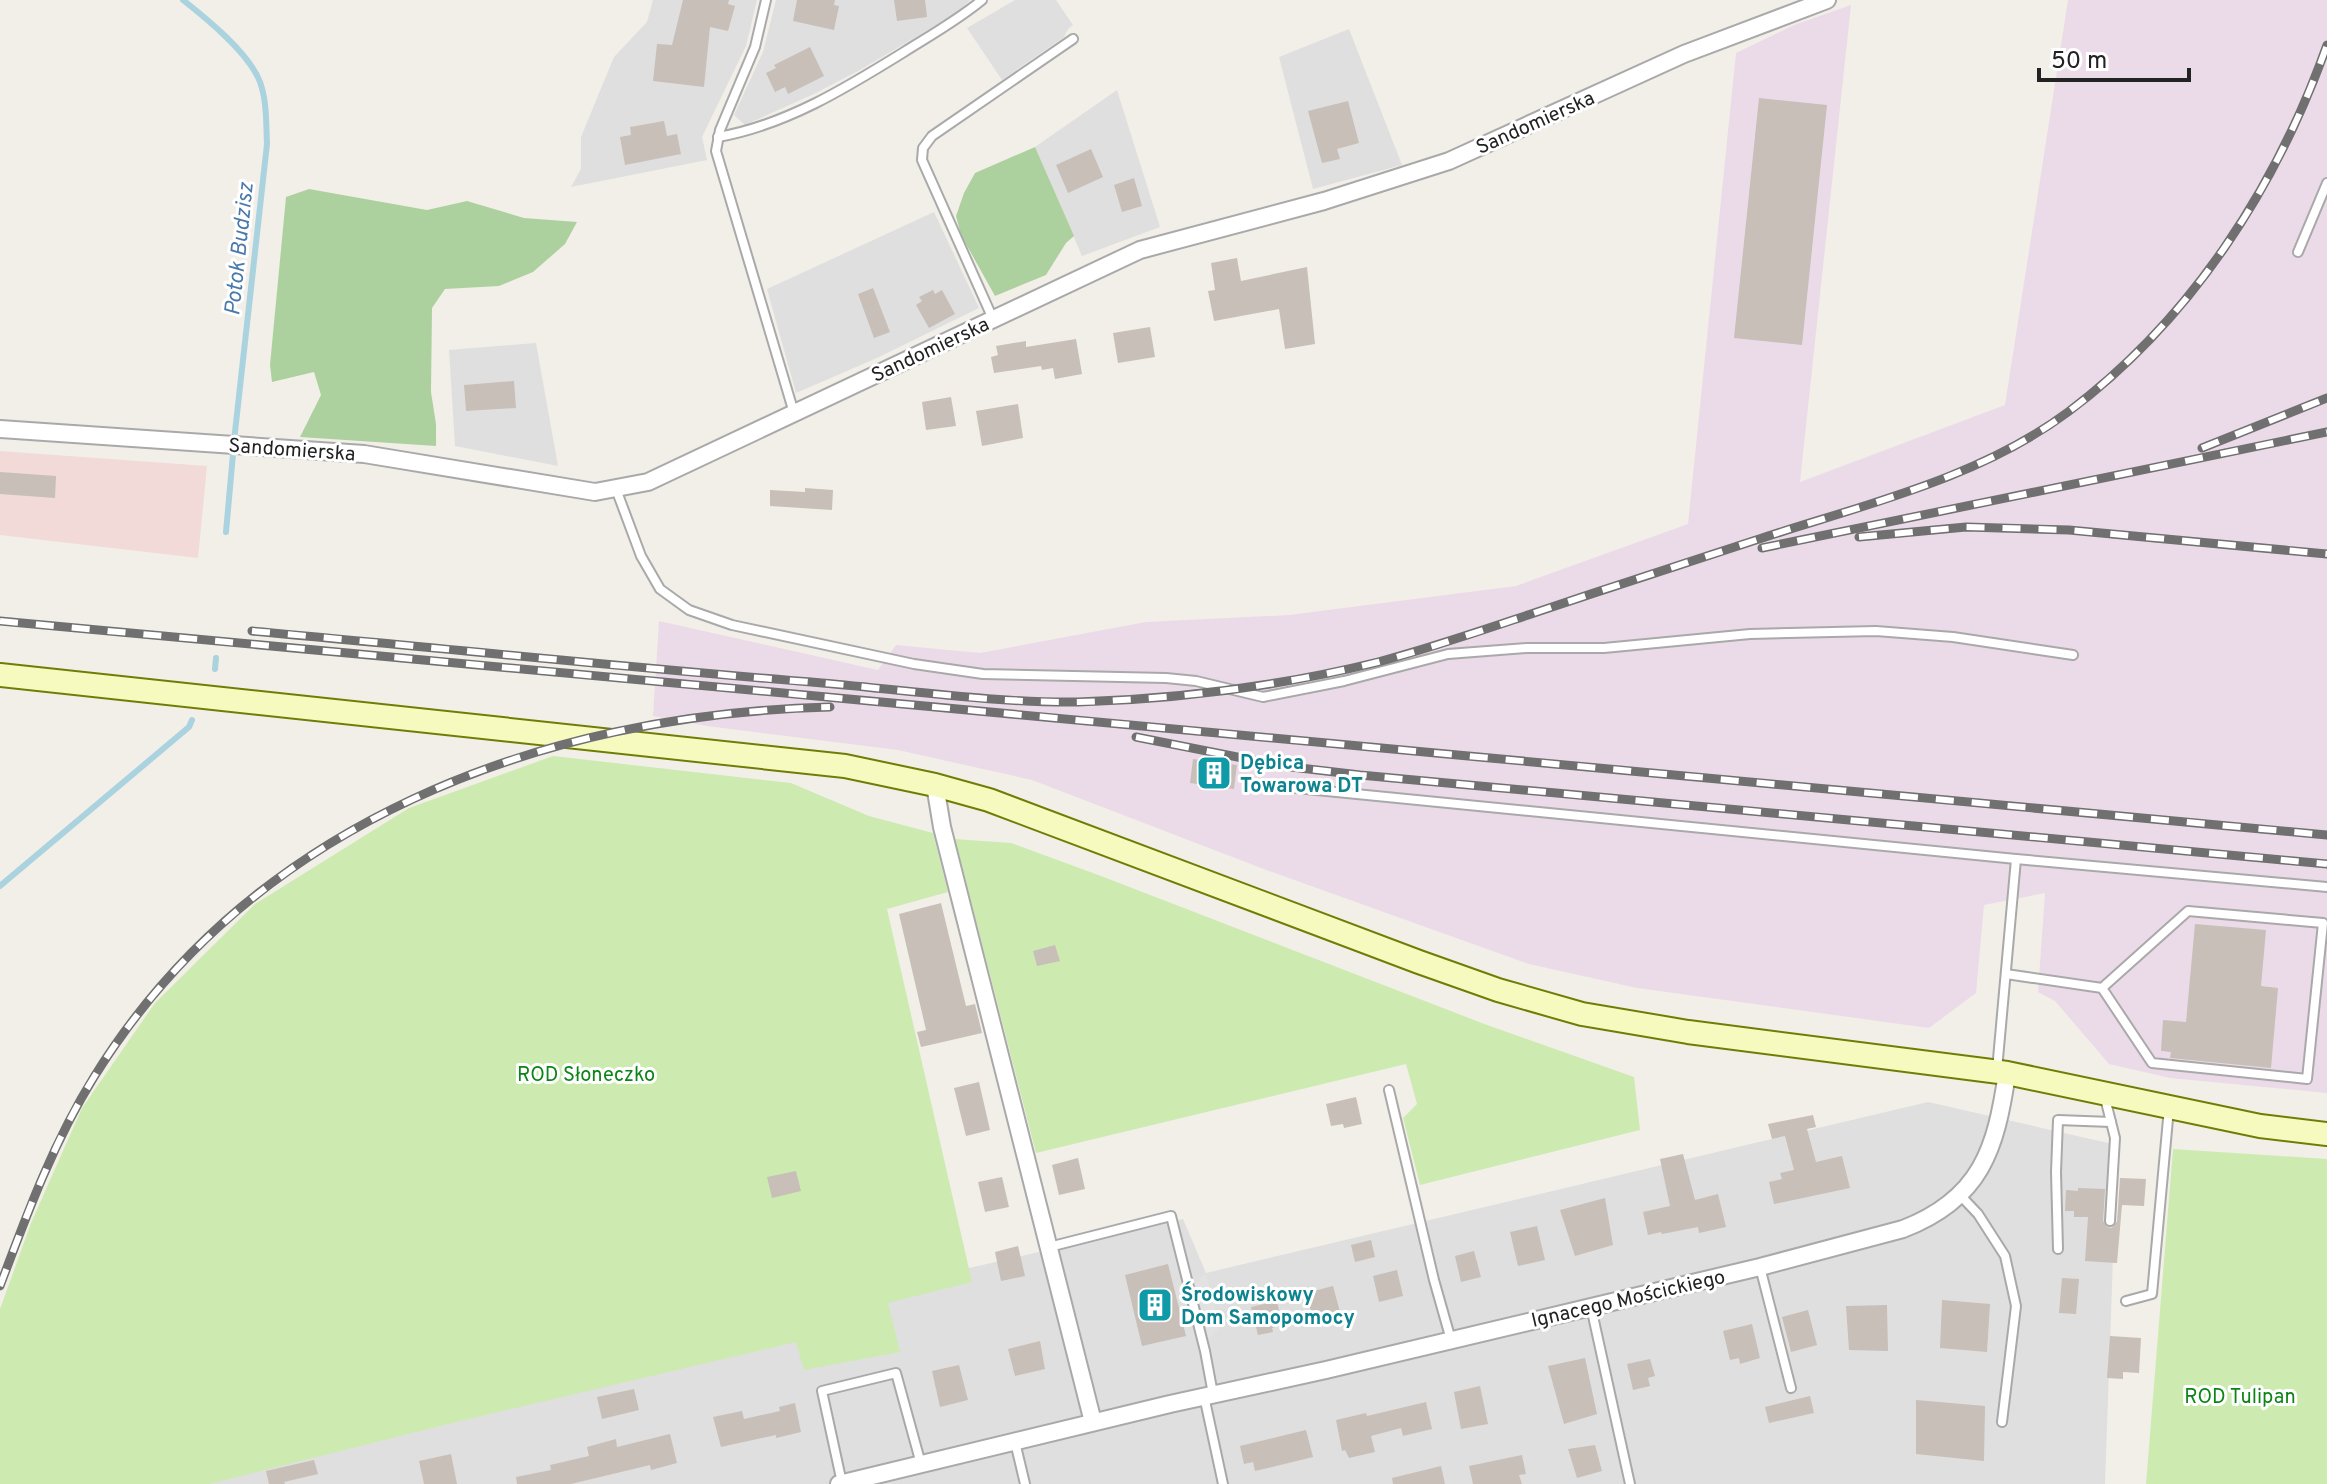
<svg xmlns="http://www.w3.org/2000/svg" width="2327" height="1484" viewBox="0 0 2327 1484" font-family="Overpass,sans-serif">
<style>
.residential{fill:#e0dfdf}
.commercial{fill:#f2dad9}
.industrial{fill:#ebdbe8}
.grass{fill:#cdebb0}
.forest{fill:#add19e}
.parking{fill:#e2e2e2}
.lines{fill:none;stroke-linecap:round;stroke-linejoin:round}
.stream{stroke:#aad3df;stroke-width:6}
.building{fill:#c7bfb8}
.lane-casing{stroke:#a9a9a9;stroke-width:12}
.street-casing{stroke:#a9a9a9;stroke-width:20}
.secondary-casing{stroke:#707d05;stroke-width:26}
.lane{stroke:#fff;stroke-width:8}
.street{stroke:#fff;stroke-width:16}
.secondary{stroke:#f7fabf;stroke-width:22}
.rail-casing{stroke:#707070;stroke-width:9}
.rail{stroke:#fff;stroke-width:6;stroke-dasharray:18;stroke-linecap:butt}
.labels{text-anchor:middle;stroke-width:6;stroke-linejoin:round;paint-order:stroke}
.street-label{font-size:20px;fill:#222;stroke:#fff}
.culture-label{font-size:20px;font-weight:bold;fill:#0d838f;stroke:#fff;text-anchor:start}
.park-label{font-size:20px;fill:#0c8416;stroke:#fff}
.water-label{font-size:22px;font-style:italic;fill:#4a7aab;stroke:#fff}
</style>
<rect width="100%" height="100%" fill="#f2efe9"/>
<g class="residential">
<path d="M653,0h104l-11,46 -44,91 5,23 -136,27 10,-18v-32l33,-80 33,-35z"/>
<path d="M776,0h194l-7,9 -103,61 -46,24 -69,31 -11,-10 29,-63z"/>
<path d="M1015,0h41l17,25 -5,4 -4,8 -62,43 -35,-52z"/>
<path d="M1349,29l53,136 -89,24 -34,-132z"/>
<path d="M1117,90l43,137 -78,29 -47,-109z"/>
<path d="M934,212l45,96 -102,50 -81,35 -29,-104z"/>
<path d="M536,343l22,123 -103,-20 -6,-96z"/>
<path d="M1928,1102l189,43 -12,339h-2078l1156,-265 23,54z"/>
</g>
<path class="commercial" d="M0,451l207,15 -9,92 -198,-23z"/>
<path class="industrial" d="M2068,0h259v1093l-157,-15 -61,-14 -54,-63 -17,-9 7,-99 -61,12 -8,88 -47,35 -292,-40 -108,-24 -260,-93 -237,-91 -134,-30 -191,-24 -54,-10 6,-95 219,49 18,-25 84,8 166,-31 143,-7 227,-29 172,-62 48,-471 58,-28 57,-20 -51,477 205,-77z"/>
<g class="grass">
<path d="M553,756l238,27 78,33 64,17 15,59 -61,17 85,373 -84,21 12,49 -96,18 -8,-28 -340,80 -247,62h-209v-175l31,-86 51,-115 73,-105 100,-99 154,-96z"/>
<path d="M955,839l56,4 90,33 386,149 147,52 6,53 -220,55 -17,-67 14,-14 -11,-40 -370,89z"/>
<path d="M2173,1149l154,10v325h-181z"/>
</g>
<g class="forest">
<path d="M1035,147l39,89 -8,7 -20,32 -51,21 -34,-61 -5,-19 8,-23 11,-20z"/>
<path d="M309,189l118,21 40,-9 57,17 53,4 -12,22 -32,28 -34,14 -54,3 -13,19 -1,84 5,32v22l-136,-9 21,-42 -7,-23 -42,10 -2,-17 16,-168z"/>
</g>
<path class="parking" d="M1206,1273l14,54 -12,13 -13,-57z"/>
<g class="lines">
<g class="stream">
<path d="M183,0c24,19 66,53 77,82 7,19 6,42 7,62l-32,288 -9,100"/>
<path d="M215,669l1,-11"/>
<path d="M0,886l189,-159 3,-7"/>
</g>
</g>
<g class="building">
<path d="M683,0h46l-1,4 7,2 -7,25 -18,-4 -6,60 -51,-6 4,-37 15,1z"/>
<path d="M797,0h38l-1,5 5,1 -5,24 -41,-9z"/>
<path d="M894,0h31l2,17 -30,4z"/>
<path d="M810,47l14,29 -36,18 -3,-7 -10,5 -9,-19 10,-5 -2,-3z"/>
<path d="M1759,98l68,7 -25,240 -68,-7z"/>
<path d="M1348,101l11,42 -22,6 3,10 -18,4 -14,-52z"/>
<path d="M664,121l3,15 10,-2 4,20 -56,11 -5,-28 11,-2 -1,-8z"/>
<path d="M1091,149l12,28 -35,16 -12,-28z"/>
<path d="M1134,178l8,28 -20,6 -8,-27z"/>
<path d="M1237,258l4,23 66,-14 8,77 -30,5 -6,-40 -65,12 -6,-30 7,-1 -4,-27z"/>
<path d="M873,288l17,44 -16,6 -16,-44z"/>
<path d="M933,290l2,4 7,-4 13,24 -26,14 -13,-23 6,-4 -3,-4z"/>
<path d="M1150,327l5,30 -37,6 -5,-30z"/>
<path d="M1076,339l6,35 -27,5 -2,-11 -11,2 -1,-4 -47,7 -3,-16 7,-2 -2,-9 30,-5v6z"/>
<path d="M514,381l2,27 -50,3 -2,-26z"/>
<path d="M951,397l5,29 -30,4 -4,-28z"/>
<path d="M1018,404l5,34 -41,8 -6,-35z"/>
<path d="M0,472l56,4 -1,22 -55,-4z"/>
<path d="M805,488l28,2 -1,20 -62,-4v-16l35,2z"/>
<path d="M1193,759l44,6 -3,24 -44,-6z"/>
<path d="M941,903l25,103 9,-2 7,29 -61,14 -4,-15 9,-2 -27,-116z"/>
<path d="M2195,924l71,6 -5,56 17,2 -7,80 -101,-10 1,-6 -10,-1 2,-31 23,2z"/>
<path d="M1055,945l5,16 -23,5 -4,-15z"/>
<path d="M979,1082l11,48 -24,6 -12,-48z"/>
<path d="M1356,1097l6,27 -18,4 -1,-4 -12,2 -5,-22z"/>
<path d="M1813,1115l3,12 -9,2 9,33 26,-6 8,32 -76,16 -5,-22 13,-3 -2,-6 14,-3 -9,-34 -13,3 -4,-15z"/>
<path d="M1683,1154l12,46 23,-6 8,33 -27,6 -1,-6 -36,7 -1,-2 -13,3 -5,-23 27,-6 -10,-47z"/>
<path d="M1078,1158l7,31 -26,6 -7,-30z"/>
<path d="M796,1171l5,20 -29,7 -5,-21z"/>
<path d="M1002,1177l7,30 -24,5 -7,-30z"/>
<path d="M2120,1178l26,1 -2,27 -22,-1 -5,58 -32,-2 3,-44h-14v-6h-9l1,-21 12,1v-3l27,1 -2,32 4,6 5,1 5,-7z"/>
<path d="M1605,1198l8,47 -38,11 -15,-46z"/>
<path d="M1537,1226l8,34 -27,6 -8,-34z"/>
<path d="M1371,1240l4,17 -20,5 -4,-17z"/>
<path d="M1018,1246l7,30 -24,5 -6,-29z"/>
<path d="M1474,1251l7,26 -20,5 -6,-26z"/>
<path d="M1168,1264l18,72 -44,10 -17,-71z"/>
<path d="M1397,1270l6,26 -24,6 -6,-26z"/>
<path d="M2062,1278l17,1 -3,35 -17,-1z"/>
<path d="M1333,1286l7,26 -18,5 -1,-4 -9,2 -6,-22z"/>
<path d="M1942,1300l48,4 -3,48 -47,-4z"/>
<path d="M1277,1301l5,24 -10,3 1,4 -15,3 -7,-28z"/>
<path d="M1887,1305l1,46 -39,-1 -3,-44z"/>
<path d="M1808,1310l9,35 -26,7 -9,-35z"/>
<path d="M1752,1324l8,34 -20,6 -1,-6 -9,2 -7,-29z"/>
<path d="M2110,1336l31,2 -2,35 -16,-1v7l-16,-1z"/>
<path d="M1040,1341l5,28 -30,7 -7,-27z"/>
<path d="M1585,1358l12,56 -33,10 -16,-58z"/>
<path d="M1650,1359l5,17 -7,2 2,8 -17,4 -6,-26z"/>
<path d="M959,1365l9,35 -28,7 -8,-36z"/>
<path d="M1480,1386l8,38 -27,5 -7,-37z"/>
<path d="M634,1389l5,21 -37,9 -5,-22z"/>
<path d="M1810,1396l4,17 -45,10 -4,-16z"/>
<path d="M1916,1400l69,6 -1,55 -68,-7z"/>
<path d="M1426,1402l6,27 -29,7 -2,-8 -30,8 4,16 -26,6 -4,-8 -3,1 -6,-31 30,-7 1,3z"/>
<path d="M795,1403l6,29 -25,6v-3l-55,12 -8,-30 29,-6 2,8 36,-8 -1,-4z"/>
<path d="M1306,1430l7,27 -58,14 -2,-9 -9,2 -4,-18z"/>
<path d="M670,1434l7,29 -26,7 -1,-5 -79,19h-54l-1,-7 35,-7 -1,-5 39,-9 -2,-9 29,-8 1,8z"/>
<path d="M1595,1445l7,26 -25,7 -9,-29z"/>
<path d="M451,1454l6,30h-33l-5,-23z"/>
<path d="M1522,1455l4,19 -7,1 3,9h-49l-4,-18z"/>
<path d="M314,1460l4,14 -34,8 1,2h-16l-3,-13z"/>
<path d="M1441,1466l4,18h-52l-1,-6z"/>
</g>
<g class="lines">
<defs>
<g id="lane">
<path d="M766,0l-11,47 -35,83 -4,21 78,262"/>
<path d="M718,137c68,-12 128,-49 186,-85 27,-17 54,-32 78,-52"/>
<path d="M2298,252l29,-69"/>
<path d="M993,319l-71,-159 1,-12 9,-12 141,-97"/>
<path d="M616,489l25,67 19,33 29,21 43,15 182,39 69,10 183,4 30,3 67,16 81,-16 104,-27 79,-6h77l146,-14 126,-3 77,6 120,18"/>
<path d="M1264,785l752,74 311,28"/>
<path d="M2006,974l96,14 86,-77 135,12 -16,156 -155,-16 -50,-75"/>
<path d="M1997,1070l19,-211"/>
<path d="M1389,1090l45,190 17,60"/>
<path d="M2105,1098l10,40 -5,83"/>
<path d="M1960,1195l18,19 27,42 11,50 -14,116"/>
<path d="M1049,1247l122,-31 34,135 8,43"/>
<path d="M2058,1249l-2,-77 2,-52 53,2"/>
<path d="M1760,1267l31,121"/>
<path d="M2126,1301l26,-7 17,-186"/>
<path d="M1591,1307l39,177"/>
<path d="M1204,1396l19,88"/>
<path d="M1015,1442l10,42"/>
<path d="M842,1483l-20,-92 74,-18 25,91"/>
</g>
<g id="street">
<path d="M0,429l364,25 231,38 53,-10 492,-232 184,-49 125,-40 235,-107 143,-54"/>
<path d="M935,785l7,42 151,595"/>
<path d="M839,1484l331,-80 156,-34 265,-63 169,-40 143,-38c78,-30 93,-80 104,-156"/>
</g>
<path id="secondary" d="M0,675l845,91 90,19 54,15 430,162 79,28 84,24 106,18 319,41 253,53 67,8"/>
</defs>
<use href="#lane" class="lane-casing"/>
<use href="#street" class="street-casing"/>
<use href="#secondary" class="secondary-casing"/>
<use href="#lane" class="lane"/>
<use href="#street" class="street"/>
<use href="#secondary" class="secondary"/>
<defs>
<g id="rail">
<path d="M2202,448l125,-50"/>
<path d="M1859,537l107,-10 103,3 258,24"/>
<path d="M1762,548l565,-116"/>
<path d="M0,621l2327,214"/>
<path d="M252,631c190,17 380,37 570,52 85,7 171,20 256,19 102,-3 202,-16 300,-40 53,-14 105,-32 156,-49 74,-25 149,-49 222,-73 106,-35 222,-61 312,-128 123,-92 208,-224 259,-367"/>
<path d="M1136,737l147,29 77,9 967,89"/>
<path d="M0,1286c27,-72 53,-143 94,-209 158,-255 447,-363 736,-370"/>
</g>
</defs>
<use href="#rail" class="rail-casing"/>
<use href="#rail" class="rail"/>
</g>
<defs>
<symbol id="building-square" viewBox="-11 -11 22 22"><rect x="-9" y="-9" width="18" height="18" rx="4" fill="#0f9aa8" stroke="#fff"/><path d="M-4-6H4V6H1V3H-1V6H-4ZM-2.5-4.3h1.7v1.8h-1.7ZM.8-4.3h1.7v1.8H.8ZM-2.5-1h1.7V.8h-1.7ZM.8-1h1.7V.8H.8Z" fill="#fff"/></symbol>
</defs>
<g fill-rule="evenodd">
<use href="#building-square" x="1194" y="753" width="40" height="40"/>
<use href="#building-square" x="1135" y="1285" width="40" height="40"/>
</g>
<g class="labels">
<g class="street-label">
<text transform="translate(1535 122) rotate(-24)" y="7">Sandomierska</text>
<text transform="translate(930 349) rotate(-25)" y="7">Sandomierska</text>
<text transform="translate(292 449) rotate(4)" y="7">Sandomierska</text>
<text transform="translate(1628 1298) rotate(-13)" y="7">Ignacego Mościckiego</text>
</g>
<g class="culture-label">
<text x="1240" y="769">Dębica<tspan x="1240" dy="23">Towarowa DT</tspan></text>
<text x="1181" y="1301">Środowiskowy<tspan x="1181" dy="23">Dom Samopomocy</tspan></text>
</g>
<g class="park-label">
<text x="586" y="1081">ROD Słoneczko</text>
<text x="2240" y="1403">ROD Tulipan</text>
</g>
<g class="water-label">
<text transform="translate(238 249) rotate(-84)" y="8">Potok Budzisz</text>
</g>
</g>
<path d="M2039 68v12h150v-12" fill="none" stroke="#222222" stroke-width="4"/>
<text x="2051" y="68" font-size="24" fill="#222222" stroke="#ffffff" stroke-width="6" paint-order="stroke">50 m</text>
</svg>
